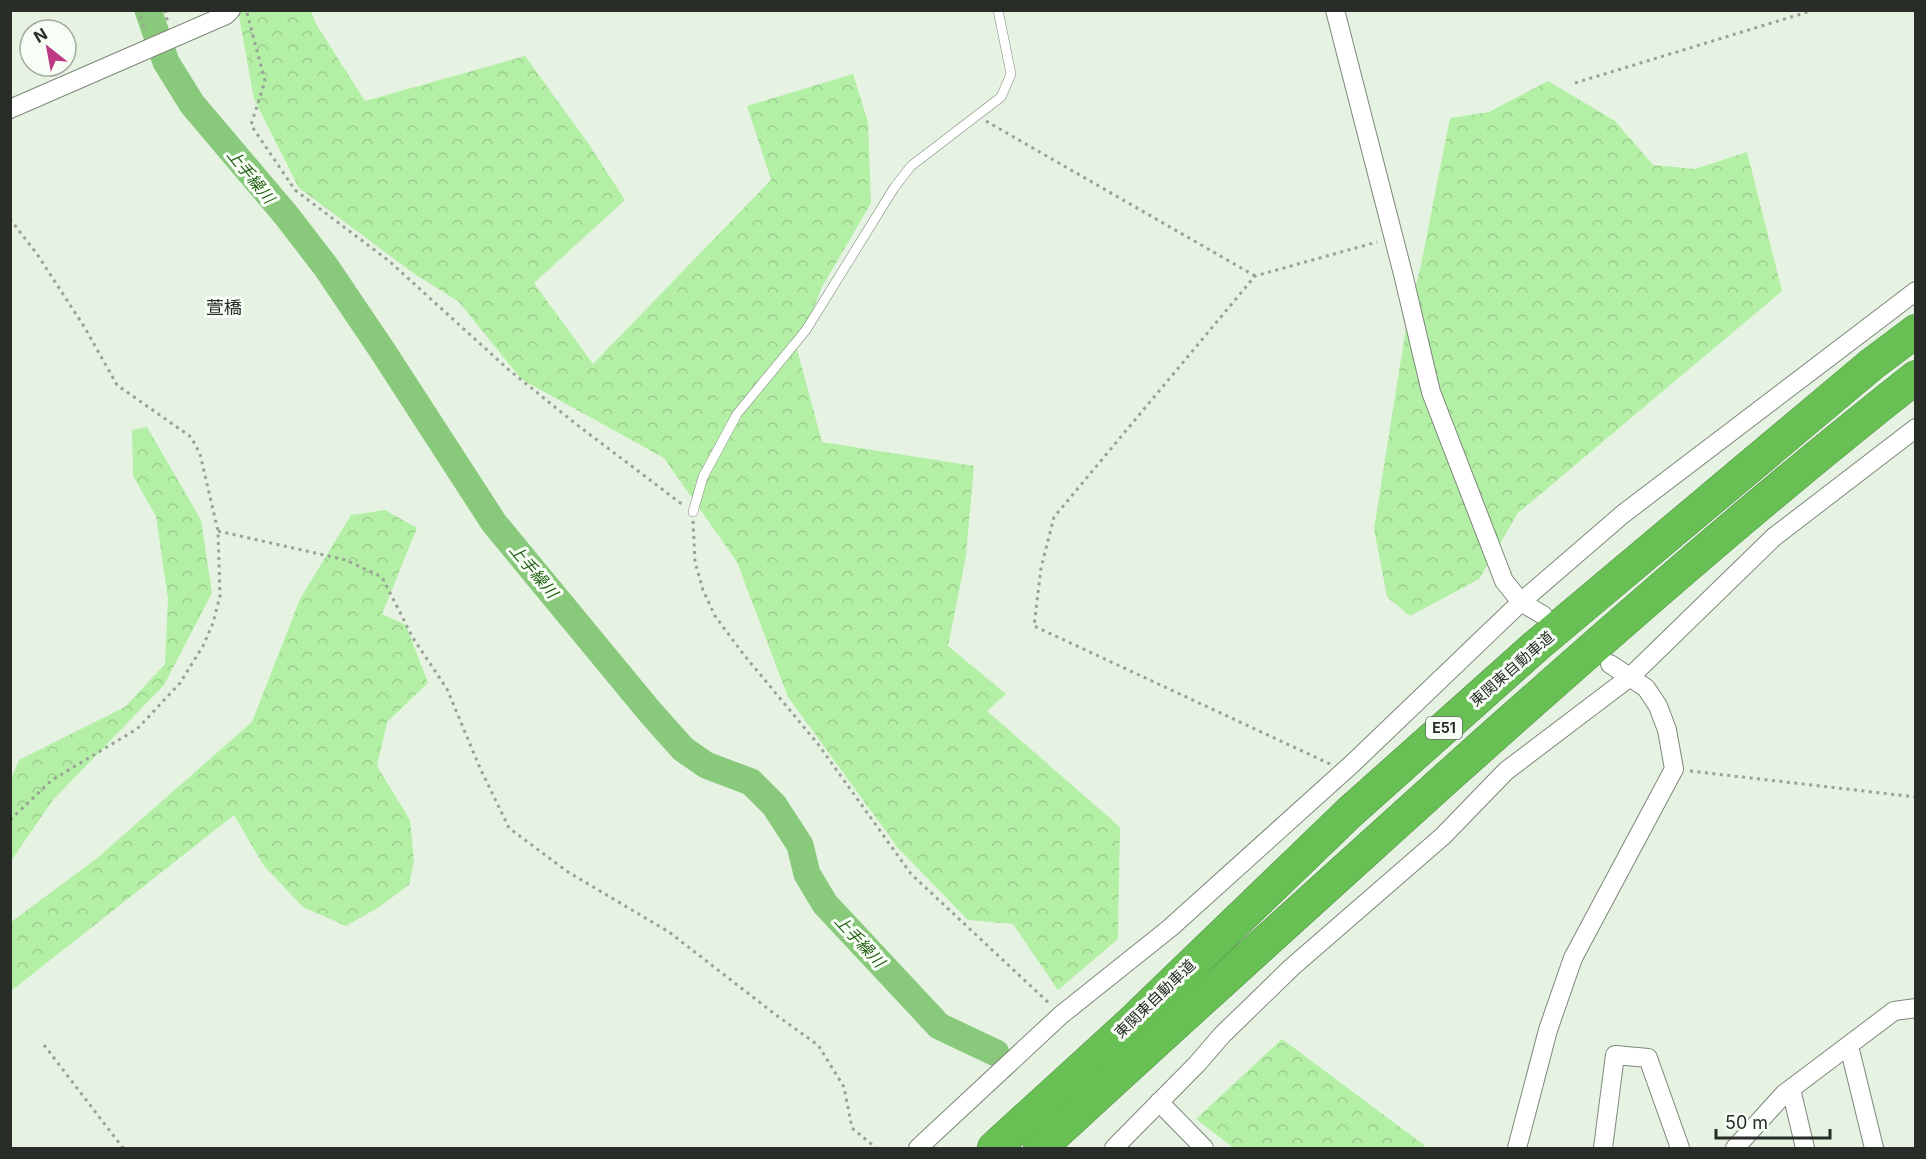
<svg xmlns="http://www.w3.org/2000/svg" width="1926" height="1159" viewBox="0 0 1926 1159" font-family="Inter,'Noto Sans JP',sans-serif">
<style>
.forest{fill:url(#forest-crowns)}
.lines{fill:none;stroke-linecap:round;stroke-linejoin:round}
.river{stroke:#89c97b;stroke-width:27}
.lane-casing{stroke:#7c8779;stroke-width:10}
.street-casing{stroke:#7c8779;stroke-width:20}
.highway-casing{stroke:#528c44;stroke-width:34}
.path{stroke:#98a296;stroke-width:3;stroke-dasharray:3 4.5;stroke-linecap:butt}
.lane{stroke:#fff;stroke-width:9}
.street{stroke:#fff;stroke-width:18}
.highway{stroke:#68bf54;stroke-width:33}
.labels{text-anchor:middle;stroke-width:6;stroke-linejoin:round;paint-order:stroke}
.shield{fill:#f7fef5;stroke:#666c65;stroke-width:1.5}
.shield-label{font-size:14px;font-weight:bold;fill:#282d27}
.street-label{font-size:15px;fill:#282d27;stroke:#f7fef5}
.water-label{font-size:16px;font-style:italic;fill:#205d0f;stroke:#f7fef5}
.quarter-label{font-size:18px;fill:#282d27;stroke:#f7fef5}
</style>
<defs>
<pattern id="forest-crowns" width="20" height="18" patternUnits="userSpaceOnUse" patternTransform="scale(1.5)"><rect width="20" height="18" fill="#b3f0a5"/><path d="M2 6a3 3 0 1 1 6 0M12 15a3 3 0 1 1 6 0" fill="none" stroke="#9ace8e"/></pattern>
</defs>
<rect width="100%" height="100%" fill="#e6f3e3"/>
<g class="forest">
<path d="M238,11h73l5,13 49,77 160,-45 63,87 37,57 -91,83 59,81 178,-184 -24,-74 106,-32 15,48 3,81 -49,84 -25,62 25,93 152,24 -8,90 -18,90 58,48 -19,17 133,116 -2,112 -60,51 -45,-66 -45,-4 -70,-72 -110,-151 -51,-135 -73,-104 -143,-79 -62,-77 -46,-29 -114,-85 -45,-89z"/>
<path d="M1548,81l67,40 38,44 42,4 52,-17 35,139 -264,222 -39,66 -69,37 -23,-19 -13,-68 33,-208 14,-56 29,-147 39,-6z"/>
<path d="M147,427l54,93 11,73 -48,92 -111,115 -42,61v-82l8,-19 106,-53 40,-43 3,-65 -12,-83 -23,-40 -1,-46z"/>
<path d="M385,510l32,18 -35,86 24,11 22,58 -41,39 -10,44 33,54 4,41 -5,24 -30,22 -33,19 -43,-19 -39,-41 -30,-51 -223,176v-69l85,-63 156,-137 48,-123 51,-84z"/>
<path d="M1282,1039l142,106 2,3h-192l-38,-29z"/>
</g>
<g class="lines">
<path class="river" d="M148,10l18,52 26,42 94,111 40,52 56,83 112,173 156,189 33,37 23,16 45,17 23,23 26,40 7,29 18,30 114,122 57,27"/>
<defs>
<path id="lane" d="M693,512l10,-35 34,-63 69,-84 88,-142 17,-22 90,-69 10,-23 -13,-64"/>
<g id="street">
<path d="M1335,10l68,264 28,118 73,189 17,21 22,13"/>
<path d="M10,109l216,-94 5,-5"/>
<path d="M1849,1046l25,102"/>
<path d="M1791,1089l14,59"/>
<path d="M1159,1102l45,46"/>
<path d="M918,1148l143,-133 109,-87 183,-165 168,-161 102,-88 293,-223"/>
<path d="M1114,1148l83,-84 25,-29 70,-68 151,-131 63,-65 124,-94 144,-140 142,-109"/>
<path d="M1517,1148l31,-118 25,-72 101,-189 -7,-39 -9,-24 -12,-18 -36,-24"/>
<path d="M1603,1148l12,-93 33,3 32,90"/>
<path d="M1735,1148l49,-54 110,-83 22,-3"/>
</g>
<g id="highway">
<path d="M994,1148l137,-125 219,-211 186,-166 336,-282 44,-33"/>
<path d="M1040,1148c136,-126 274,-250 412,-375 151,-135 304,-270 464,-396"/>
</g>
</defs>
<use href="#lane" class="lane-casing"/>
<use href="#street" class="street-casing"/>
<use href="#highway" class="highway-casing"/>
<g class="path">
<path d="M137,10l9,21"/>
<path d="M165,10l3,14"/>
<path d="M247,13l18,68 -14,44 44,65 94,71 120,109 67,54 107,81"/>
<path d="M1575,83l239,-73"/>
<path d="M986,121l269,155"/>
<path d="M10,219l27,35 48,74 32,57 74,52 9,17 18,77 2,65 -7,27 -10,23 -23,37 -26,28 -17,18 -85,51 -42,40"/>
<path d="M693,521l2,41 8,28 12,26 29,39 74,89 93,130 140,131"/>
<path d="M218,531l128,29 36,17 31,61 34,51 33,79 29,60 59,44 101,60 107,83 42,30 26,42 8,41 24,20"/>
<path d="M1330,764l-296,-138 7,-58 13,-51 201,-241 122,-34"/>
<path d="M1690,771l226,26"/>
<path d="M44,1045l79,103"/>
</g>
<use href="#lane" class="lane"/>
<use href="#street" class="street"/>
<use href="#highway" class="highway"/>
</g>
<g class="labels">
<rect class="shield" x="1426" y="717" width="36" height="22" rx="4.5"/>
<g class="shield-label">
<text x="1444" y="733">E51</text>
</g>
<g class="street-label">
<text transform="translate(1512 669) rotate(-41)" y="5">東関東自動車道</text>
<text transform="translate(1155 999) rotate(-44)" y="5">東関東自動車道</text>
</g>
<g class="water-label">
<text transform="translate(251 176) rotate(51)" y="6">上手繰川</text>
<text transform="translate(534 571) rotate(50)" y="6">上手繰川</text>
<text transform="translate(860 941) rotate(47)" y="6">上手繰川</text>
</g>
<g class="quarter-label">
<text x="224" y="314">萱橋</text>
</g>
</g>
<rect width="1926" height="1159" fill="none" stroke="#282d27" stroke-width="24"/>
<g transform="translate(48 48) rotate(329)"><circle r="28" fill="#f7fef5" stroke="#a4aaa3" stroke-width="1.5"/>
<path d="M0-4.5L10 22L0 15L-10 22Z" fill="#bc3a83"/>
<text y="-9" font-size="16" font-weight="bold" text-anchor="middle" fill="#282d27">N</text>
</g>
<path d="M1716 1129v9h114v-9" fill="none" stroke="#282d27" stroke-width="3"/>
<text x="1725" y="1129" font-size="18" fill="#282d27" stroke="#f7fef5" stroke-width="4.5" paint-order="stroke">50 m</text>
</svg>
